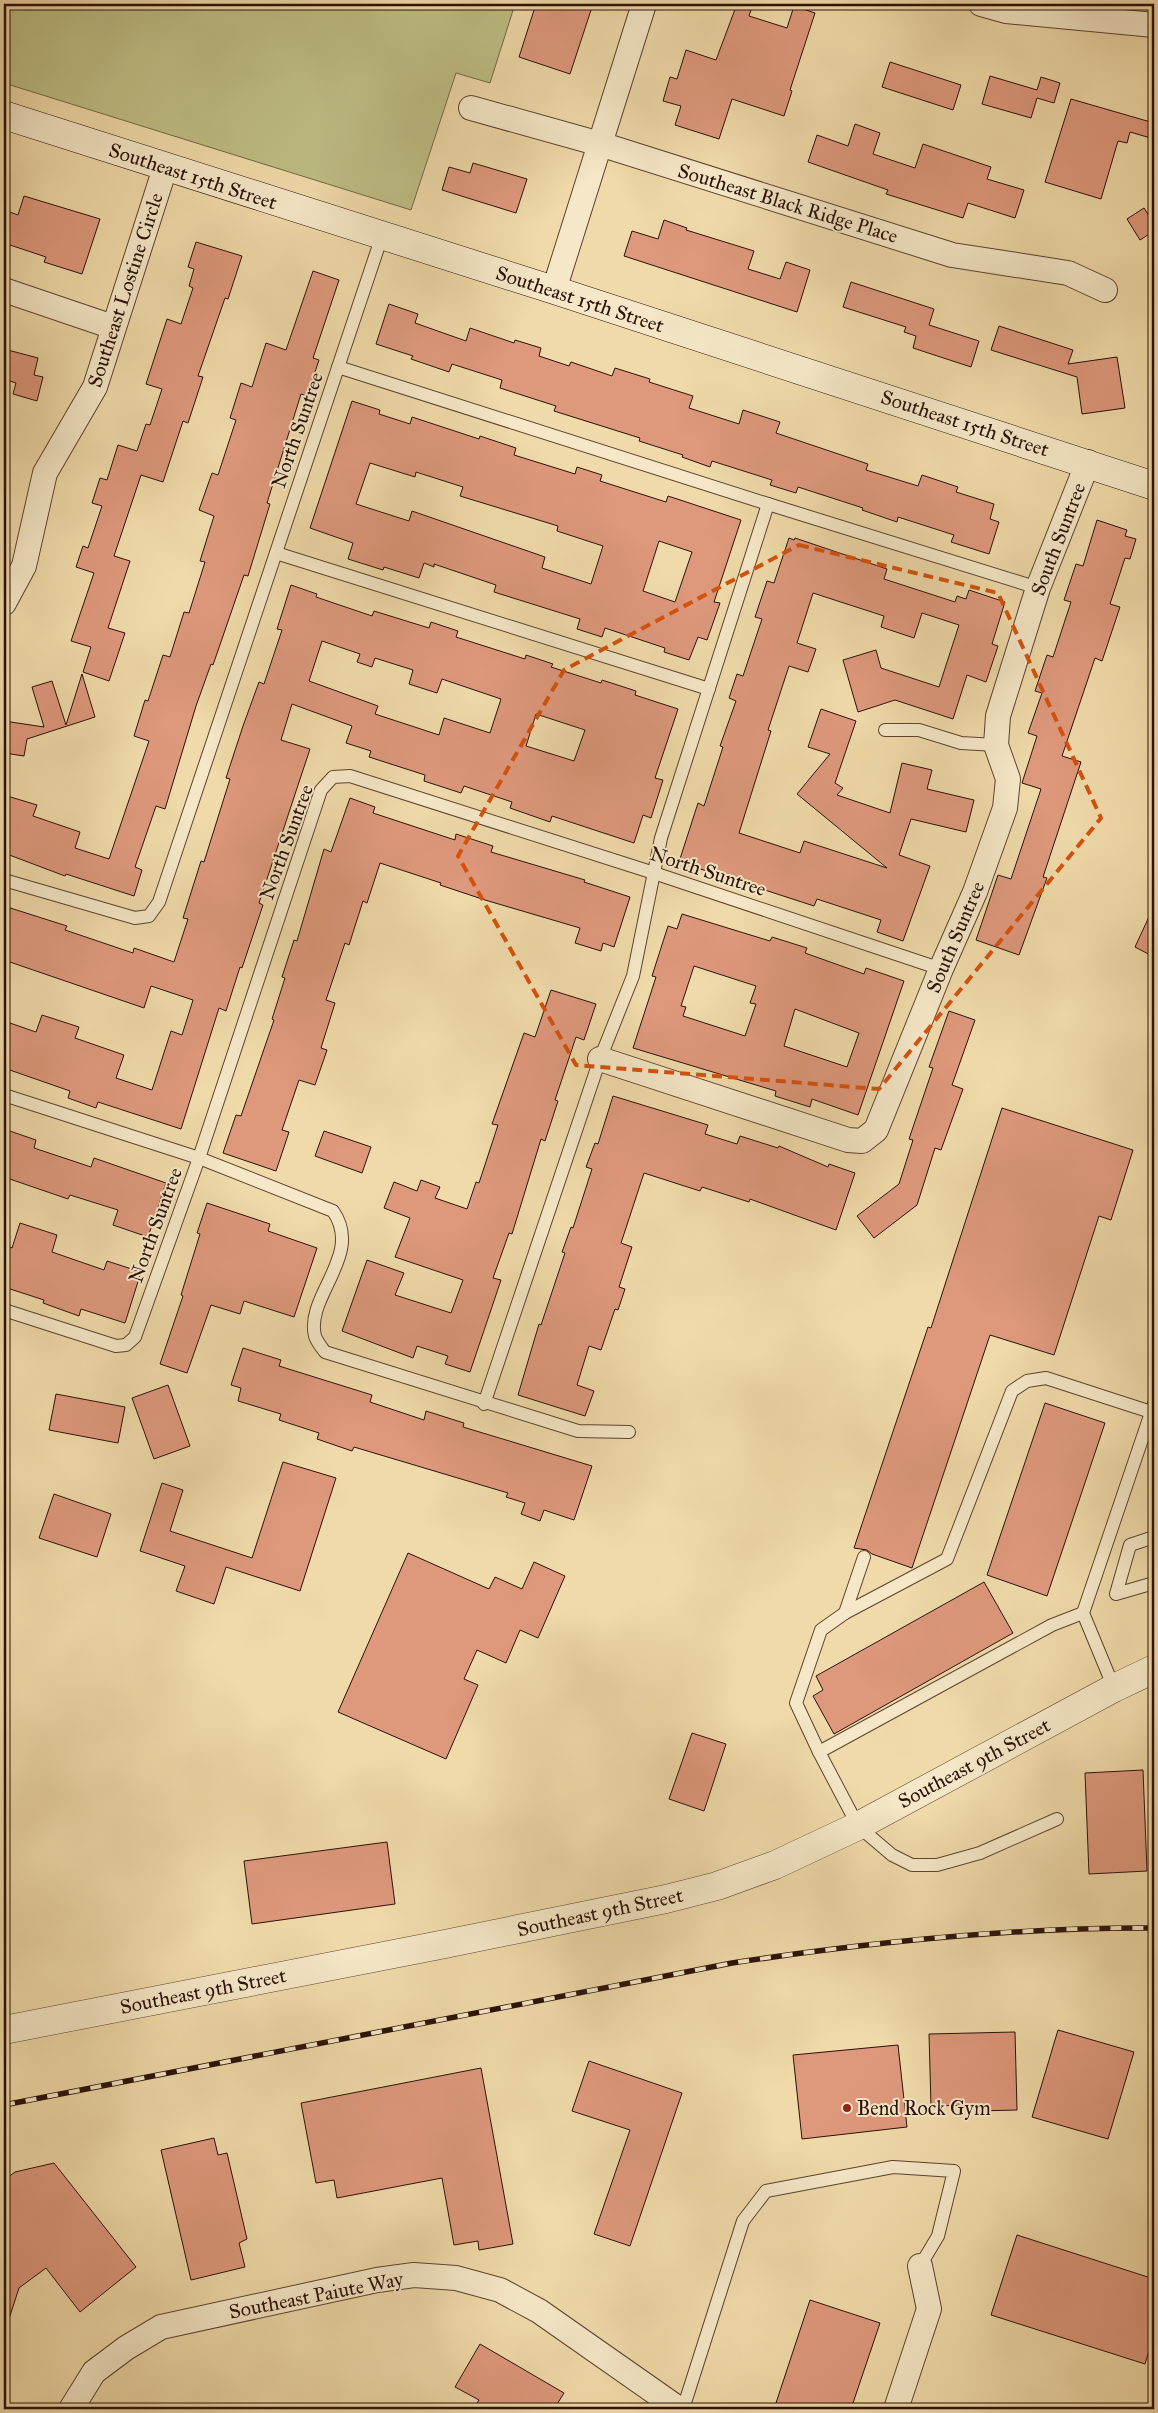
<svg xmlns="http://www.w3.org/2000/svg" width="1158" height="2413" viewBox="0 0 1158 2413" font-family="'IM FELL Great Primer',serif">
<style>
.green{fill:#bebe85;stroke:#746846}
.building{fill:#de987c;stroke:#2a1108;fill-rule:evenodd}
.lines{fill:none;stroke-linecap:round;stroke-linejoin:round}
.service-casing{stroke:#5c4330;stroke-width:14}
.minor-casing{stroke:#5c4330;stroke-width:26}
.tertiary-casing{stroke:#5c4330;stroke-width:29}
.secondary-casing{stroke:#2a1108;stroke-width:29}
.service{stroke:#f5e7c7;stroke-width:12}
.minor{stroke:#f5e7c7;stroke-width:24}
.tertiary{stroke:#f5e7c7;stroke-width:28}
.secondary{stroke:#f5e7c7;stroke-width:28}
.rail-casing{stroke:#2a1108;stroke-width:5.5}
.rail{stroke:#f5e7c7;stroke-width:4;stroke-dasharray:11;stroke-linecap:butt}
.marked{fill:none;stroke:#d5520c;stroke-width:4;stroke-dasharray:10 6;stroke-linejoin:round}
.poi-dot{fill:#8f2418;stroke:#f5e7c7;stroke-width:2}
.labels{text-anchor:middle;stroke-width:4;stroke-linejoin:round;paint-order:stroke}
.street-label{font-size:20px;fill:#2a1108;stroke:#f5e7c7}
.poi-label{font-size:20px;fill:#2a1108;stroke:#f5e7c7;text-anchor:start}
</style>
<rect width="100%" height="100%" fill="#f0daa9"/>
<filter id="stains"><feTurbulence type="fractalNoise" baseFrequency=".004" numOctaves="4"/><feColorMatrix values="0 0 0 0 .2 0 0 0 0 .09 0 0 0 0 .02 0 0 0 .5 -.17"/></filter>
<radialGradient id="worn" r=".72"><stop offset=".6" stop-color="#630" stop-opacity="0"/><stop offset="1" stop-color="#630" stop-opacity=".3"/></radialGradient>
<path class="green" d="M4,4h511l-25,79 -34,-10 -45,137 -407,-127z"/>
<g class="building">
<path d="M536,4h57l-23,70 -51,-17z"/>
<path d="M737,4h16l-4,12 38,12 7,-22 21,7 -25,77 2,1 -8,25 -52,-17 -13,40 -44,-14 6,-19 -18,-5 7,-24 7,2 9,-29 30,10z"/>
<path d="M890,62l71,23 -8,25 -71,-23z"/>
<path d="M990,76l47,14 4,-13 19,6 -6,20 -17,-5 -6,20 -49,-14z"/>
<path d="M1071,99l83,24v16l-24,-7 -3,11 -9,-2 -17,58 -56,-17z"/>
<path d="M855,124l25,9 -7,21 42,14 8,-24 68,23 -4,12 37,11 -9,28 -47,-15 -5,15 -77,-24 2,-4 -80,-28 9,-27 31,11z"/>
<path d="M473,163l54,16 -11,34 -74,-23 7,-23 21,6z"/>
<path d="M24,196l76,23 -18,55 -38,-12 2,-5 -42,-14v-33l14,5z"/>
<path d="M1144,208l10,16v7l-14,9 -13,-21z"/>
<path d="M664,220l23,8 -1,2 68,21 -6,18 32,10 6,-17 24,8 -13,42 -173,-56 8,-25 26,8z"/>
<path d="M196,242l46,14 -14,43 -3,-1 -27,78 5,1 -15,46 -5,-2 -20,61 -22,-7 -27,81 16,5 -22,67 17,5 -16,48 -26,-9 8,-25 -20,-6 23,-68 -18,-6 7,-21 5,2 14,-42 -10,-3 8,-25 7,2 11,-35 19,6 9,-27 4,1 12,-36 -16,-5 21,-65 14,5 12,-36 -4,-2 5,-17 -6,-2z"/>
<path d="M313,271l26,9 -26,78 6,2 -12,36 -6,-2 -34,109 3,1 -22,72 -4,-1 -31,90 -2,-1 -15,42 -31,103 -9,-3 -21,61 7,3 -8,26 -68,-22 -1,2 -61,-23v-58l33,10 -4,11 47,16 -5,16 34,11 40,-118 -15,-5 11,-36 3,1 15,-46 7,2 14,-45 5,1 16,-51 -5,-1 14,-45 -15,-6 13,-37 6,2 18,-55 -6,-2 11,-35 11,4 14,-44 20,7z"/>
<path d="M851,282l83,27 -5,16 50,16 -8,26 -58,-19 3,-12 -12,-4 2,-5 -63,-20z"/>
<path d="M389,304l29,10 -3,9 51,18 4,-13 44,15 1,-3 26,8 -2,8 30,10 2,-4 41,14 3,-8 35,11 -1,3 44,14 -4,12 50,16 4,-14 37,12 -4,11 92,31 -2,6 52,16 4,-11 36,12 -2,5 38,12 -4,15 9,3 -10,32 -38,-12 3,-7 -56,-18 -1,5 -35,-12 1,-2 -65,-21 -2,6 -26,-8 2,-5 -60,-19 -2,6 -28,-10 1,-2 -44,-14 1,-3 -86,-27 2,-5 -56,-18 2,-8 -50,-16 -3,8 -38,-13 2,-3 -37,-12z"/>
<path d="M999,326l74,24 -5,14 49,-7 8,51 -43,6 -5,-37 -86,-27z"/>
<path d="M4,349l34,9 -4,17 9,2 -6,24 -24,-7 3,-11 -12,-4z"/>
<path d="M352,401l28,9 -1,4 31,10 2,-7 67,22 1,-3 36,12 -2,7 61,19 2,-7 25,8 -2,6 66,21 2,-6 73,24 -27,82 6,1 -13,37 -9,-3 -9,23 -25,-8 1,-4 -60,-20 -3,9 -25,-8 3,-10 -86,-27 2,-7 -62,-21v3l-10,-4 -5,15 -35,-11 -1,3 -35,-11 5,-16 -43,-15zM370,463l45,14 1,-5 47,15 -3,9 98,30 -1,5 46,15 -12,38 -49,-16 3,-11 -133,-46 -3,10 -53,-17zM659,541l33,11 -17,50 -32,-11z"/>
<path d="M1097,520l30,10 -2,6 11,3 -6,20 -5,-1 -15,46 10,3 -18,54 -7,-3 -33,98 19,6 -38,115 4,1 -28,77 -43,-15 22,-65 13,4 30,-90 -19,-6 15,-47 -9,-3 14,-40 -7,-2 12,-36 6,2 18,-55 -7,-2 12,-36 7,2z"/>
<path d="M789,538l5,2 1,-2 92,31 -3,10 71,23 2,-6 9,3 3,-9 36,12 -13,42 6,2 -12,36 -19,-7 -14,44 -58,-19 -37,12 -15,-52 33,-10 5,18 58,19 20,-62 -37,-12 -8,25 -33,-11 3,-11 -71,-23 -16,50 19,6 -8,23 -19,-6 -21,64 3,1 -32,102 61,20 4,-12 83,27 -90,-74 33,-40 -22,-7 13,-38 35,12 -21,62 8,5 -6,7 53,18 12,-50 30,7 -5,19 47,11 -8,32 -55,-13 -12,36 31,11 -27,75 -26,-9 4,-12 -64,-21 -3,7 -135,-44 19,-59 6,3 19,-59 -3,-1 16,-45 -7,-3 8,-24 6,2 19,-57 -7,-2 12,-36 7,2z"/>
<path d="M291,585l26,9 -1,3 56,19 2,-5 55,17 2,-6 27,9 -2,6 69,22 1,-4 27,9 -2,3 50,16 1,-3 34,11 -1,4 43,14 -23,69 8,2 -12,38 -8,-3 -9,28 -82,-27 -2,6 -40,-14 2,-6 -48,-16 -3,7 -37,-12 1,-6 -56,-18 2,-6 -25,-8 6,-17 -60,-22 -11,36 29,9 -51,154 4,2 -21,63 -2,-1 -14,44 -7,-3 -38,121 -83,-27 -2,6 -28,-10 2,-7 -66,-23v-47l32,11 6,-17 37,12 -4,11 49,17 -8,23 36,12 19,-59 11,4 11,-35 -42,-14 -7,22 -140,-48v-54l63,20 -2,4 68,23 1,-5 40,14 14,-43 -5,-1 18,-57 3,1 26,-83 -4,-1 17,-52 16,-44 5,2 18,-54 -5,-1zM322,641l38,13 -3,8 15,5 3,-9 38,12 -4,14 28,9 5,-14 59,20 -11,34 -46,-15 -5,17 -64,-21 3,-8 -69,-25zM536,714l49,16 -11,31 -48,-15z"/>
<path d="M82,674l13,43 -68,22 -3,17 -20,-3v-32l40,6 -12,-40 20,-6 14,44z"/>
<path d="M350,798l25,9 -2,6 82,27 1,-6 37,12 -2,6 94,28 -1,2 46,15 -16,50 -11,-4 -2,8 -26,-8 5,-15 -95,-28 -45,-15 1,-2 -61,-20 -13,40 -4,-2 -14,44 -4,-2 -19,57 9,3 -14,45 6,2 -12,35 -16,-5 -17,50 7,2 -13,39 -53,-18 13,-38 5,1 33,-96 -2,-1 13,-41 -3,-1 12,-37 3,1 27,-92 7,3z"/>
<path d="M1154,906v51l-19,-10z"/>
<path d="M682,914l88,27 2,-4 35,11 -2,5 59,21 2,-6 38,13 -46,134 -46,-16 -2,8 -35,-11 1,-5 -143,-43 23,-71 -4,-1 16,-50 9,3zM694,966l62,20 -6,17 6,1 -11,32 -62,-20 3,-9 -5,-1zM795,1009l64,24 -12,34 -63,-21z"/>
<path d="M551,990l45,14 -12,36 -8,-3 -21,63 3,1 -13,40 -4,-2 -29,95 -3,-1 -16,45 8,2 -31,92 -25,-8 3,-8 -31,-10 -4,12 -71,-27 25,-71 37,13 -9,22 56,18 12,-33 -68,-23 15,-39 -26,-10 10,-26 23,9 4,-11 19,7 -5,11 32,11 9,-27 3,1 19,-58 -6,-1 32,-91 11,4z"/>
<path d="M949,1011l26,9 -23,65 11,4 -22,61 -6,-2 -18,57 -43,33 -17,-22 42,-32 14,-44 -4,-1 24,-71 -4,-1z"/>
<path d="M613,1096l95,29 -3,9 32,10 3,-8 38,12 1,-2 49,21 1,-3 26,9 -19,57 -86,-31 -1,3 -47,-15 -2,4 -56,-18 -23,70 11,4 -13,40 6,2 -7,21 -3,-1 -14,41 -12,-4 -12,39 17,6 -9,25 -67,-21 21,-71 2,1 24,-72 -3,-1 9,-25 2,1 19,-59 -6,-2 9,-24 3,1z"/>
<path d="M1002,1108l131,42 -22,70 -12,-4 -45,139 -64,-20 -78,233 -40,-14 -5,-4 -13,-2 74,-221 3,1z"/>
<path d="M4,1129l32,11 -2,8 57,19 3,-9 72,25 -18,54 -35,-12 5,-15 -48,-15 -2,4 -64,-22z"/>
<path d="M324,1131l47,16 -9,26 -47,-17z"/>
<path d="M207,1203l63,21 -2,7 49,17 -23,69 -50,-16 -4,13 -29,-9 -24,68 -27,-9 23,-68 -2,-1 19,-61 -3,-1z"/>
<path d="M20,1223l37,12 -5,17 52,18 3,-9 34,11 -16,51 -44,-14 -2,7 -36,-13 1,-3 -40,-13v-42l8,3z"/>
<path d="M243,1348l38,12 -2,6 93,29 -2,7 54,18 2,-9 38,12 -1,4 129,39 -18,54 -30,-10 -4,11 -19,-7 4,-11 -19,-6 2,-4 -154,-46 -2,4 -35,-12 2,-6 -40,-13 2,-6 -43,-13 3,-13 -10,-3z"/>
<path d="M168,1385l22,61 -36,13 -22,-61z"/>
<path d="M56,1394l69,13 -7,36 -69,-13z"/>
<path d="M1045,1403l60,20 -58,173 -60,-21z"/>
<path d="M283,1462l53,16 -36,113 -74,-24 -12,37 -38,-13 9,-25 -45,-15 22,-68 21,7 -13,41 82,27z"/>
<path d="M54,1494l57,20 -14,43 -58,-19z"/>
<path d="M408,1553l81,36 6,-12 27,12 12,-27 31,14 -27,62 -18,-8 -14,33 -29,-13 -13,29 14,6 -32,74 -108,-47z"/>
<path d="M984,1582l29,51 -179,101 -21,-38 10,-6 -7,-14z"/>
<path d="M692,1733l34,11 -22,67 -35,-12z"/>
<path d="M1143,1770l4,101 -58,3 -4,-101z"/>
<path d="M387,1842l8,62 -143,20 -8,-63z"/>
<path d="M1058,2030l76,22 -26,87 -76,-22z"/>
<path d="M1015,2032l2,78 -41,1v-6l-45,1 -2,-72z"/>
<path d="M898,2045l9,82 -105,12 -9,-84z"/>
<path d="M589,2061l93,32 -52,153 -36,-12 36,-104 -58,-19z"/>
<path d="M481,2068l32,176 -34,6 -1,-9 -24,4 -12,-67 -105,20 -3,-18 -18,3 -15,-80z"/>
<path d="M214,2138l4,17 9,-2 20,86 -8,4 6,24 -54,13 -30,-130z"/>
<path d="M54,2163l82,104 -56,45 -34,-44 -27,20 -12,37h-3v-145l11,-8z"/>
<path d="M1017,2235l137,44v55l-9,30 -154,-49z"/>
<path d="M810,2300l70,23 -29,86h-77z"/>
<path d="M480,2344l84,49 -10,16h-81l6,-9 -24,-13z"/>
</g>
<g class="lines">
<defs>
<g id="service">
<path d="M338,367l430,137 270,84"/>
<path d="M276,553l433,136"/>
<path d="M885,730h34l42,13 35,2"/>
<path d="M4,880l131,38 14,-2 10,-14 223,-666"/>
<path d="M4,1095l195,63 134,53c31,44 -28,85 -18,125 2,6 7,12 10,16l253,79 51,1"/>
<path d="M4,1310l112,36 10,-1 9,-8 64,-179 122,-368 12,-13 17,-1 304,97 287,96"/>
<path d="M484,1404l116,-345 33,-83 28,-138 107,-334"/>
<path d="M1154,1537l-24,8 -14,49 38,-11"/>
<path d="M845,1613l19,-56"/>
<path d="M1114,1688l-31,-75 71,-209"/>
<path d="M819,1752l-23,-49 25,-73 24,-17 102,-54 65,-168 15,-10 19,-3 105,34"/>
<path d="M1057,1819l-77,34 -43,12h-25l-20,-10 -34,-29 -39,-74 233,-127 31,-12"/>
<path d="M683,2409l60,-188 23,-30 127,-24 61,4 -16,65 -18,30"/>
</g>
<g id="minor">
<path d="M981,4l25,7 148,14"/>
<path d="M471,108l129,36 352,111 116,18 37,17"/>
<path d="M4,290l109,37"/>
<path d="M554,290l90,-286"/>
<path d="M4,603l20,-37 21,-93 50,-86 70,-219"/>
<path d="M600,1059l248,81 14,1 14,-11 65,-161 34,-77 30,-84 3,-29 -12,-34 2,-29 40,-128 50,-126"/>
<path d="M71,2409l23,-37 32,-24 35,-21 216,-47 37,-5 42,3 44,12 39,21 140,98"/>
<path d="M896,2409l33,-100 -9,-43"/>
</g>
<path id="tertiary" d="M4,2030l436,-85 226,-46 51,-13 58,-21 83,-39 256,-138 40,-19"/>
<path id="secondary" d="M4,115l550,175 600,196"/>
</defs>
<use href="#service" class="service-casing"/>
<use href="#minor" class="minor-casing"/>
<use href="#tertiary" class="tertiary-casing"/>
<use href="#secondary" class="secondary-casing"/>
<use href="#service" class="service"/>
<use href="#minor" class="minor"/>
<use href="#tertiary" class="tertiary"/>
<use href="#secondary" class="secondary"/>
<defs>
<path id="rail" d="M4,2105l728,-142c140,-21 281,-36 422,-35"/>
</defs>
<use href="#rail" class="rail-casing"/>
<use href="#rail" class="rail"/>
</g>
<path class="marked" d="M799,545l199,48 103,225 -222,271 -303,-24 -118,-209 106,-186z"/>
<circle class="poi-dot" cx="847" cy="2108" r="5"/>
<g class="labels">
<g class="street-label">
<text transform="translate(193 176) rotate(18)" y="7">Southeast 15th Street</text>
<text transform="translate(788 203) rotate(17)" y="7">Southeast Black Ridge Place</text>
<text transform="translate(125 290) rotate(-72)" y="7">Southeast Lostine Circle</text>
<text transform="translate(580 299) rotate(18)" y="7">Southeast 15th Street</text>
<text transform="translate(965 423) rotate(18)" y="7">Southeast 15th Street</text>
<text transform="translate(297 430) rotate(-71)" y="7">North Suntree</text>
<text transform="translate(1058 539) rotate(-69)" y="7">South Suntree</text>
<text transform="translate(286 842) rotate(-70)" y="7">North Suntree</text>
<text transform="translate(708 871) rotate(18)" y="7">North Suntree</text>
<text transform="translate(955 937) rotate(-67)" y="7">South Suntree</text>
<text transform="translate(155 1225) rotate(-70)" y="7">North Suntree</text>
<text transform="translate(974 1763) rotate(-28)" y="7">Southeast 9th Street</text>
<text transform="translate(600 1912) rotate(-12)" y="7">Southeast 9th Street</text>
<text transform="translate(203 1991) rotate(-11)" y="7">Southeast 9th Street</text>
<text transform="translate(316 2295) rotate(-11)" y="7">Southeast Paiute Way</text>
</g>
<g class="poi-label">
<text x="857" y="2115">Bend Rock Gym</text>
</g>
</g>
<rect width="1158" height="2413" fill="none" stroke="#f0daa9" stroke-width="20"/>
<rect x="5" y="5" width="1148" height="2403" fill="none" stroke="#2a1108" stroke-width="2.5"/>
<rect x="10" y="10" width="1138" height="2393" fill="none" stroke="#2a1108"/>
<rect width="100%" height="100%" filter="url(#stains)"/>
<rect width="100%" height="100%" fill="url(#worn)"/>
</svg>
